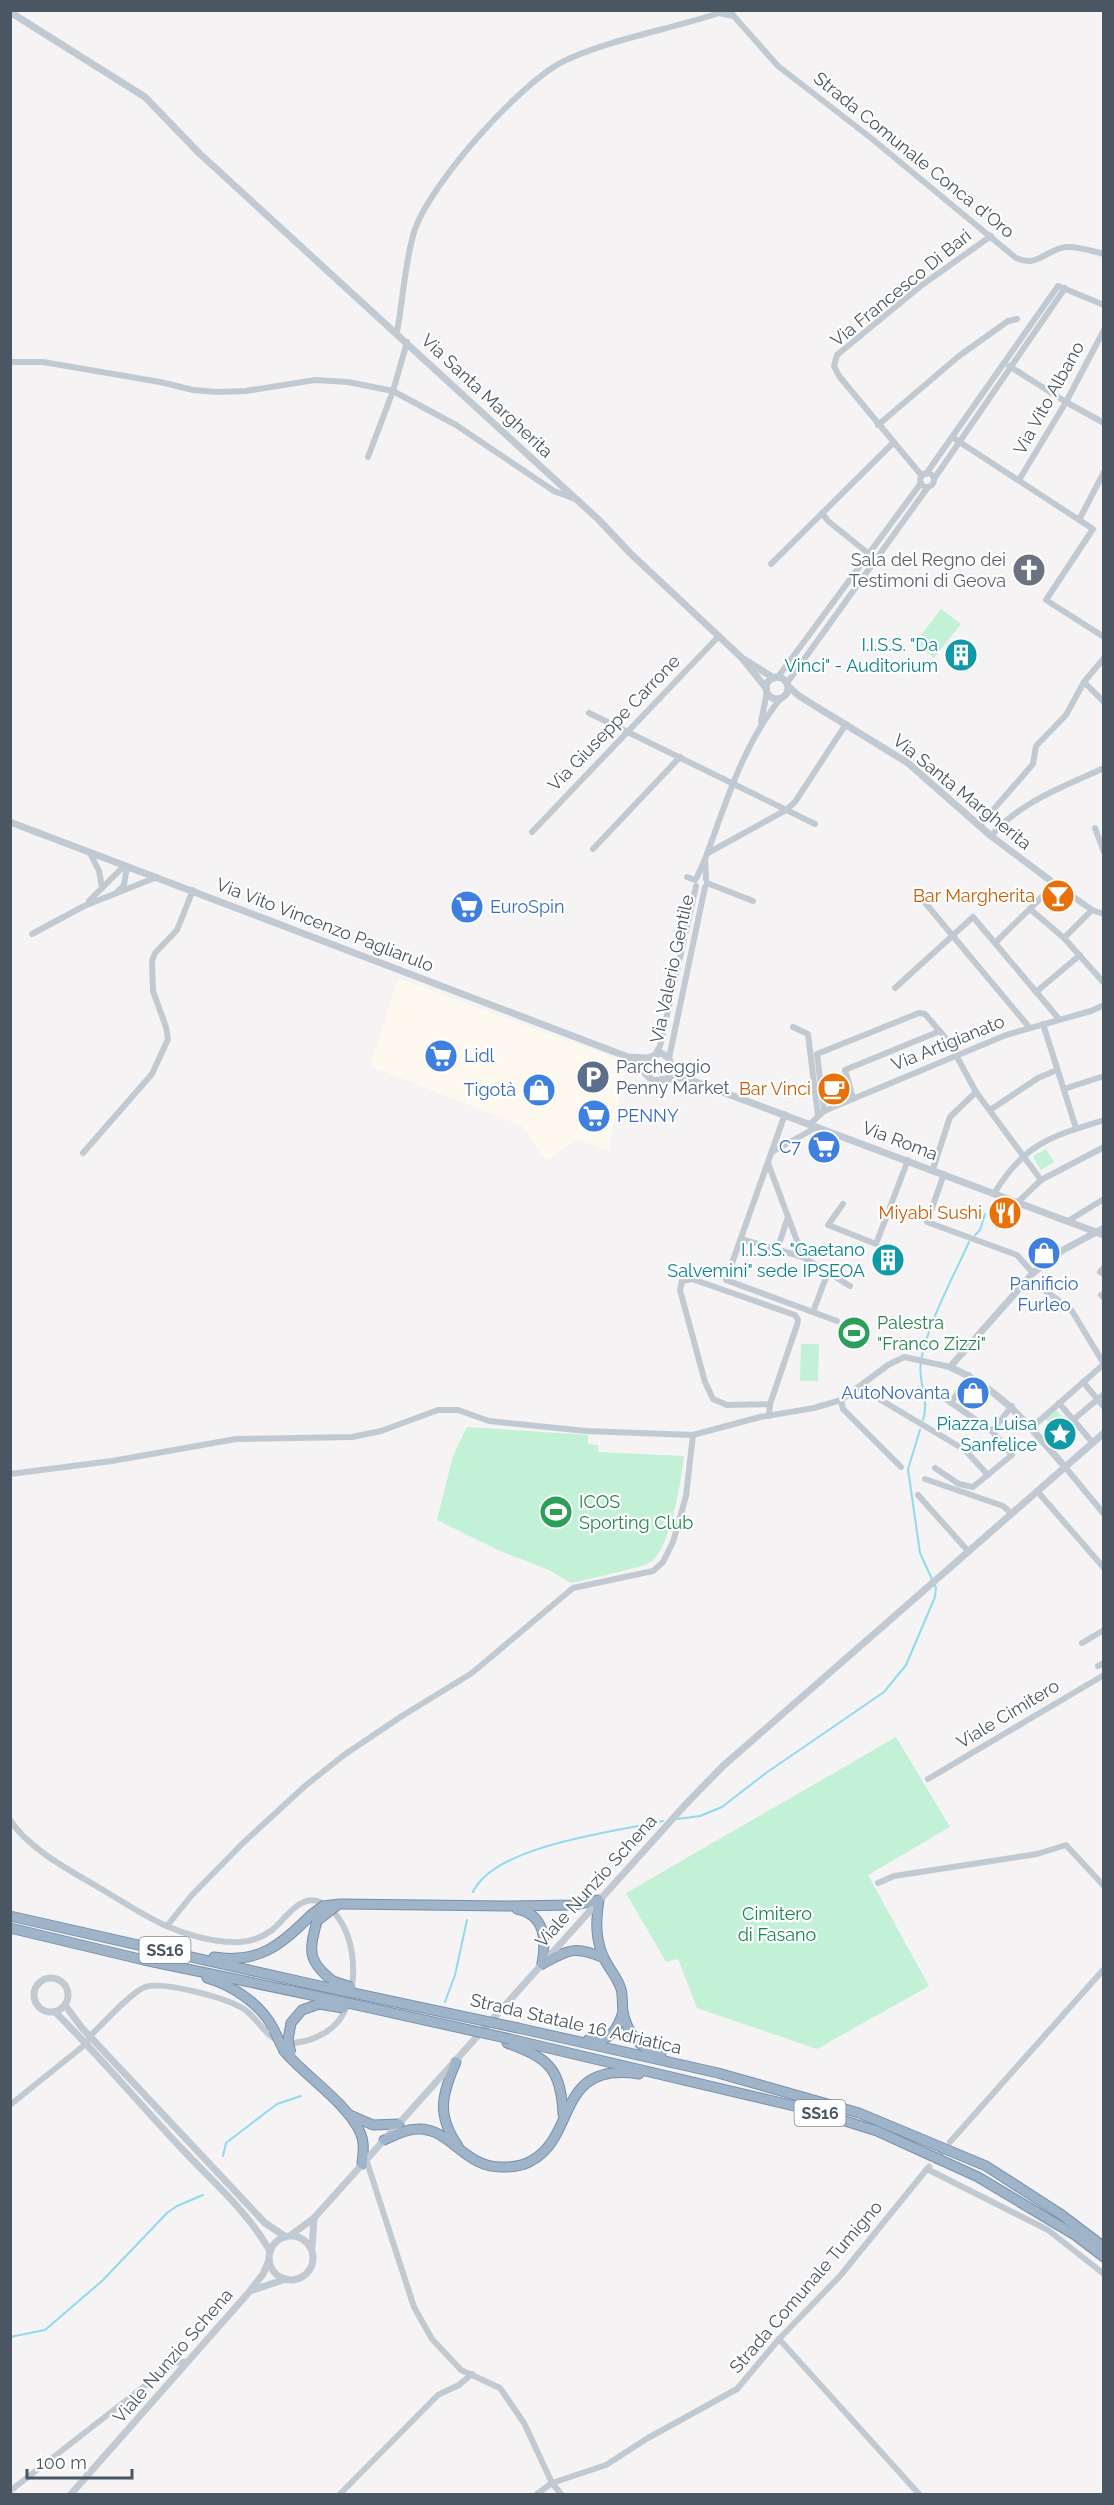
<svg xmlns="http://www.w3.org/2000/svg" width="1114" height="2505" viewBox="0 0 1114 2505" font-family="Raleway,sans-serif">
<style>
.commercial{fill:#fdf9ef}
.green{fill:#c3f1d5}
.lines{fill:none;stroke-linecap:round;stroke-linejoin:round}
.stream{stroke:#90daee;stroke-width:2}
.minor-tunnel{stroke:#caccce;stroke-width:6;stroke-dasharray:6 3;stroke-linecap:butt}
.trunk-casing{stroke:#7690ad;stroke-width:11}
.minor{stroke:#c1cad2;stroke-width:6}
.tertiary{stroke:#c1cad2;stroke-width:7}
.trunk{stroke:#9fb4c9;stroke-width:9}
.trunk-bridge-casing{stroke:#7690ad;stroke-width:11;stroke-linecap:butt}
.trunk-bridge{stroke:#9fb4c9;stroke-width:9}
.labels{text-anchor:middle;stroke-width:4.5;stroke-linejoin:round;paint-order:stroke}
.shield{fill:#fff;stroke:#808990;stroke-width:1.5}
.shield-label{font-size:16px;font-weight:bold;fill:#4a5661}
.street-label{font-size:18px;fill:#4a5661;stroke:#fff}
.worship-label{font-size:18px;fill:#5b616d;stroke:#fff;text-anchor:end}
.culture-label{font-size:18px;fill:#0d838f;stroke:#fff;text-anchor:end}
.food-label{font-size:18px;fill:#c56008;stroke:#fff;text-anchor:end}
.shop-label{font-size:18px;fill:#366cbe;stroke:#fff;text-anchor:start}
.service-label{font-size:18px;fill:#4e5e75;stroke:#fff;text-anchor:start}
.leisure-label{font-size:18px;fill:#27864d;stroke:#fff;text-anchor:start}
.park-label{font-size:18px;fill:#17864f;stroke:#fff}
</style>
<rect width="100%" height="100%" fill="#f5f3f3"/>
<path class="commercial" d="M398,978l229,85 -19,88 -31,-12 -31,21 -24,-34 -152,-60z"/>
<g class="green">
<path d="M941,609l20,15 -27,34 -19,-15z"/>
<path d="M1046,1149l8,13 -13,8 -8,-14z"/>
<path d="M801,1344h18l-1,37h-18z"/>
<path d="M1056,1409l9,11 -3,4 -14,-2 -3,-3z"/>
<path d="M467,1427l121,8v9l10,1v7l86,4c-3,25 -13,90 -33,106 -6,5 -67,18 -80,21l-22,-13 -51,-20 -61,-30 16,-64z"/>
<path d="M896,1737l54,90 -82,48 61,111 -112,63 -120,-41 -19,-49 -12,3 -40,-69z"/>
</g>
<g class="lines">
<g class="stream">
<path d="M975,1235l5,-5 5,-16"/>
<path d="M923,1420c7,-21 -6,-39 -2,-59 7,-39 32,-83 48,-119"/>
<path d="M677,1819l23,-3 22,-9 44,-34 118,-81 22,-27 29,-68 1,-9 -16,-35 -12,-84 12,-39"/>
<path d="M473,1892c22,-47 142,-60 190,-71"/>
<path d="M445,2002l10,-27 12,-55"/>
<path d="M223,2156l3,-13 51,-39 24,-8"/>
<path d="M10,2337l35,-7 57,-49 65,-68 10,-7 26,-11"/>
</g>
<path class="minor-tunnel" d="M927,2169l20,-22"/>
<defs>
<g id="trunk">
<path d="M340,1904l166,2 68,-1 25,-5c-3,20 -4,37 4,56 5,12 14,20 18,33 2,7 1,16 2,23 5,23 17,36 38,44"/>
<path d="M517,1909c29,6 29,32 25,55"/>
<path d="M10,1916l310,70"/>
<path d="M317,1921c-8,30 -10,40 16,60"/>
<path d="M10,1928l134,32 172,36"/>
<path d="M214,1957c45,7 67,-12 97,-42"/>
<path d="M542,1964c27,-14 32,-19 62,-6"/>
<path d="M207,1978c27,8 55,27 67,52"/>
<path d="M291,2023l11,-13 17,-6"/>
<path d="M518,2028l200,45 141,40 127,53 73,47 45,34"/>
<path d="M510,2039l297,70 70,22 101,46 97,58 29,22"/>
<path d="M588,2040c21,3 29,-9 35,-28"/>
<path d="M507,2043c41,15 54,25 56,71"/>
<path d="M284,2051c21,25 63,52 76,81 5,10 3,22 2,32"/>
<path d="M456,2062c-14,32 -20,53 2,84"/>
<path d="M350,2115l23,10 26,-1"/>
<path d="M384,2140c11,-5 22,-11 34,-11 33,-1 46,40 86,38 9,0 19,-1 27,-6 47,-25 24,-100 108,-87"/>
</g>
</defs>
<use href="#trunk" class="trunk-casing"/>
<g class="minor">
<path d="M732,14l46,52 93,72 145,120c21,10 30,-8 49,-11 13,-1 27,4 39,7"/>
<path d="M397,332c6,-32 8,-73 18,-103 17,-47 106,-148 151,-169 48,-22 102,-30 153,-47l14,3"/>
<path d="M10,362h33l117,20 33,8 24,2 29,-1 69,-11 33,2 45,9 63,34 98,66 21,8"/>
<path d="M1009,366l57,36 38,21"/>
<path d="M878,425l81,-69 49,-35 9,-2"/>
<path d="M952,437l141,92 -47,71 58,37"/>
<path d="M368,457l25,-66 14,-49"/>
<circle cx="927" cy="480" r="7"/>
<path d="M926,474l132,-188 46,19"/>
<path d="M922,476l-83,-100 -5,-10 3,-11 85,-70 69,-49"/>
<path d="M934,479l131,-191"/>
<path d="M1019,480l47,-78 38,-72"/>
<path d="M822,513l6,8 41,33"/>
<path d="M1079,520l25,-48"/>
<path d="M771,564l122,-121"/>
<path d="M778,677l143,-194"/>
<path d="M1084,682l20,20"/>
<path d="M787,683l141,-196"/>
<path d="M589,713l226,111"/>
<path d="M761,722l6,-30"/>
<path d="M980,825l53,-61 3,-18 30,-31 18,-33 20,-24"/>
<path d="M1095,828l9,24"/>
<path d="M532,832l187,-196"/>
<path d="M991,836c30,-35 72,-49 113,-68"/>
<path d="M593,849l87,-92"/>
<path d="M708,853l78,-43 9,-8 51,-78"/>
<path d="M705,859c21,-55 37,-114 76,-161"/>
<path d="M687,877l8,3"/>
<path d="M697,877l8,-18 1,20"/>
<path d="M707,883l46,18"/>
<path d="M102,888l22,-22"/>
<path d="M118,891l6,-6 3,-18"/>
<path d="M917,893l112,134"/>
<path d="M89,901l13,-13 -3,-17 -9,-18"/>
<path d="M1030,909l34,29 40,45"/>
<path d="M32,934l52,-28 73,-29"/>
<path d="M1064,938l28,-28"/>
<path d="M995,943l60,-59 37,26 12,4"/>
<path d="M895,988l78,-71 86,102"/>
<path d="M1036,992l44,-37"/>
<path d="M1043,1024l33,104"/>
<path d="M793,1027l15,7 10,82"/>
<path d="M656,1053l4,-7 36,-160"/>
<path d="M669,1058l36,-171"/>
<path d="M1064,1089l40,-13"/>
<path d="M853,1098l-8,-28 95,-39"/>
<path d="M990,1110l48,-32 19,-8"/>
<path d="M824,1111l-7,-57 102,-41 6,1 24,28 27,50 65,88"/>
<path d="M785,1114l-59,166 111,41"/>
<path d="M810,1124l14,-13 182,-76 85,-24 13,-6"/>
<path d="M772,1152l45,-25"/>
<path d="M83,1153l69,-79 16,-35 -2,-12 -13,-36 -1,-30 3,-8 22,-23 16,-40"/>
<path d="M768,1163l35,94"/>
<path d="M933,1169l17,-52 26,-25"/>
<path d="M944,1174l-17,48 90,33 16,18"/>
<path d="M994,1194c29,-50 58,-58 110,-74"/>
<path d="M1017,1203l24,-23 63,-33"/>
<path d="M843,1204l-15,21 48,19 32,-84"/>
<path d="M1068,1221l36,-22"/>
<path d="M741,1239l62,18 47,29"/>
<path d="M777,1250l11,-33"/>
<path d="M1104,1267l-4,5 4,2"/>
<path d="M1029,1278l43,33 32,53"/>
<path d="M1101,1295l3,3"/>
<path d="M813,1312l15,-40"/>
<path d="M1083,1382l21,25"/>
<path d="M859,1387l106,63 23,25"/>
<path d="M927,1391l10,2 55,38 20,24 -39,32 -14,-3 -24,-16"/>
<path d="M841,1400l2,9 58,58"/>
<path d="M951,1403l18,-28"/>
<path d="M1059,1403l33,39"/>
<path d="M769,1416l1,-12 27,-79 1,-5 -3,-5 -103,-36 -10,2 -2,9 25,92 8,17 14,6 43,-1"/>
<path d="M1073,1420l31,-26"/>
<path d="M1031,1428l73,-64"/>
<path d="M992,1431l20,-25"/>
<path d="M1065,1467l39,47"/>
<path d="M10,1474l102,-13 124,-22 116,-2 29,-6 57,-21h20l31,11 97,10 107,4 67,-18 54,-9 27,-8 47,-35 16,-8 46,10"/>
<path d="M925,1479l78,27 8,7"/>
<path d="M1037,1491l67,77"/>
<path d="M918,1495l50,56"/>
<path d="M1082,1643l22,-13"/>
<path d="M1098,1666l6,-3"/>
<path d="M928,1779l176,-104"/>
<path d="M10,1820c21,32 67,54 98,73 18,11 37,23 56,32 20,9 47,17 70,17 13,1 27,-4 38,-12 13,-10 28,-37 48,-28 37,18 41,82 22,114 -10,17 -35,28 -55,27"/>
<path d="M878,1883l16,-7 143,-22 29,-9 38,41"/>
<path d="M167,1926l24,-30 52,-53 62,-57 39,-31 58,-39 70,-43 101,-85 80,-17 10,-9 10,-20 13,-46 7,-61"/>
<path d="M10,2105l77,-62 3,-7c12,-11 41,-44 55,-49 20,-6 81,11 99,22 13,9 20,25 34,32"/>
<path d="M950,2142l154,-173"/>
<path d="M366,2159l48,148 18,32 29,31 39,18 24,35 28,60 9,11"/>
<path d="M779,2339l140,155"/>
<path d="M10,2491l164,-128 15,-2"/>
<path d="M340,2494l98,-99 21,-10 13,-11"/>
<path d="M537,2494l15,-11 54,-18 42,-27 89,-49 42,-50 61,-63 87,-107 121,61 56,44"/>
</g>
<g class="tertiary">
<path d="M10,12l135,85 54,56 400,367 31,33 112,105 24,30"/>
<path d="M745,660l29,18"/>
<circle cx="777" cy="688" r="11"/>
<path d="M788,686l11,10 109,67 83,73 64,48"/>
<path d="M10,822l618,235"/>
<path d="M645,1072l-1,-6 4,-8 13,-5 8,5 4,14 -6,7 -14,2 -25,-24 20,1"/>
<path d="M667,1079l18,-1 419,157"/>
<path d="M1065,1467c-36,-41 -64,-78 -115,-100l83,-94 30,-23 41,-22"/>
<circle cx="51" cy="1995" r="17"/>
<path d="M65,2005l17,23 183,195 21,14"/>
<path d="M55,2012c45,44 85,93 128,138 32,34 64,61 87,101"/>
<path d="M291,2235l23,-17 372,-414 37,-38 381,-333"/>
<circle cx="291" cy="2258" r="22"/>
<path d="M312,2248l2,-30"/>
<path d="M253,2290l33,-11"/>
<path d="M71,2494l179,-203 13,-17 6,-14"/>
</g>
<use href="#trunk" class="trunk"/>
<defs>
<g id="trunk-bridge">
<path d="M311,1915l12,-9 17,-2"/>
<path d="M317,1921l22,-17"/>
<path d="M333,1981l18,6"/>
<path d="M320,1986l198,42"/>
<path d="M316,1996l194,43"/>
<path d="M319,2004l24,4"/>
<path d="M274,2030l10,21"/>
<path d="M291,2053l-3,-13 3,-17"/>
</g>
</defs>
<use href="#trunk-bridge" class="trunk-bridge-casing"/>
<use href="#trunk-bridge" class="trunk-bridge"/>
</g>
<defs>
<symbol id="church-disc" viewBox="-11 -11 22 22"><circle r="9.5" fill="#6b7280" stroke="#fff"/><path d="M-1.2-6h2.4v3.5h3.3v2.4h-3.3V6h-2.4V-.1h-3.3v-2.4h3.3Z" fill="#fff"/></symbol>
<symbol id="building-disc" viewBox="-11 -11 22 22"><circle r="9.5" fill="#0f9aa8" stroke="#fff"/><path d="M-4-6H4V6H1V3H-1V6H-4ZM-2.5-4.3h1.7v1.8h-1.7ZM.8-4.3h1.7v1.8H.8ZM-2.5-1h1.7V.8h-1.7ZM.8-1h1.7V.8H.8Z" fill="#fff"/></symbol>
<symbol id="bar-disc" viewBox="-11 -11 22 22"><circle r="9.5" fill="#e8710a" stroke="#fff"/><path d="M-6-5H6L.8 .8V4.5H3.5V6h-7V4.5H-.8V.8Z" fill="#fff"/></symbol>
<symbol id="supermarket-disc" viewBox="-11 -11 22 22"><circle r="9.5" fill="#3f7fe0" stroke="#fff"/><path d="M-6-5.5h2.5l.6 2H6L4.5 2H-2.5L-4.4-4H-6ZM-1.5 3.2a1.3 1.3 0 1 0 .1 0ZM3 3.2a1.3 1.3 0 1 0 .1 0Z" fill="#fff"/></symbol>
<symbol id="parking-disc" viewBox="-11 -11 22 22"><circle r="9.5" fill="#5c6f8a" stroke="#fff"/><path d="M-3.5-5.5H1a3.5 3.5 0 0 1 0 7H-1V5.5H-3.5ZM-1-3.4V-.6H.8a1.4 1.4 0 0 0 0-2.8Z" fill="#fff"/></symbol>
<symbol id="cafe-disc" viewBox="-11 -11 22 22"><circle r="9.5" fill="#e8710a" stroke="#fff"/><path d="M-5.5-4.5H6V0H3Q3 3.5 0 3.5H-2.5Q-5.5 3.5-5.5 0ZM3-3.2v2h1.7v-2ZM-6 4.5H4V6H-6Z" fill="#fff"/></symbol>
<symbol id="shop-disc" viewBox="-11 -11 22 22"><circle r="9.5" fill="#3f7fe0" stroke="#fff"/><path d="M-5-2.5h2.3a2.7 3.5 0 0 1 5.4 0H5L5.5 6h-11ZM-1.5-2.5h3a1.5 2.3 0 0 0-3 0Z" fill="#fff"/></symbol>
<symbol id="restaurant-disc" viewBox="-11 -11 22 22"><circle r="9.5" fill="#e8710a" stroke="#fff"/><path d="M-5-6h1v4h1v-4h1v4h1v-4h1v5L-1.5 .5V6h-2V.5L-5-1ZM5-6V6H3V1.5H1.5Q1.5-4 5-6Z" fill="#fff"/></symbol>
<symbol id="stadium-disc" viewBox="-11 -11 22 22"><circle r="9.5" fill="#2e9e5b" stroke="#fff"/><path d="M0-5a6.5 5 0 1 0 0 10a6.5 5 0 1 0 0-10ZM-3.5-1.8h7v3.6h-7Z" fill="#fff"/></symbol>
<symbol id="sight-disc" viewBox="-11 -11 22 22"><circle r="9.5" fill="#0f9aa8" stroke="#fff"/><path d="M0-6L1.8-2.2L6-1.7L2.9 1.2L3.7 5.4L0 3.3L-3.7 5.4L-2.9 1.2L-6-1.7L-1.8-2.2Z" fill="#fff"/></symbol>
</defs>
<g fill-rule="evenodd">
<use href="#church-disc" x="1010" y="551" width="38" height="38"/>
<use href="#building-disc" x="942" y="636" width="38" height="38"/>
<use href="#bar-disc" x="1039" y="877" width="38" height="38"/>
<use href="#supermarket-disc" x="448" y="888" width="38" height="38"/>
<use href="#supermarket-disc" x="422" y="1037" width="38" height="38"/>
<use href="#parking-disc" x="574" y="1058" width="38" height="38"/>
<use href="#cafe-disc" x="815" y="1070" width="38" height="38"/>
<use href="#shop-disc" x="520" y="1071" width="38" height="38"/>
<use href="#supermarket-disc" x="575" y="1097" width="38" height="38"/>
<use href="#supermarket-disc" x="805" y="1128" width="38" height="38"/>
<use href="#restaurant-disc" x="986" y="1194" width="38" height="38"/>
<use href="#shop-disc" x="1025" y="1234" width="38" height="38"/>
<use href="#building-disc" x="869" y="1241" width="38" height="38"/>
<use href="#stadium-disc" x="835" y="1314" width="38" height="38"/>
<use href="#shop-disc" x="954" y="1374" width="38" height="38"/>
<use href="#sight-disc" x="1041" y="1415" width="38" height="38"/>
<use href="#stadium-disc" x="537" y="1493" width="38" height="38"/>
</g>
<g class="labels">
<g class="shield">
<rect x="139.5" y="1937" width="51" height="26" rx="4.5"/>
<rect x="794.5" y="2100" width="51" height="26" rx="4.5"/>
</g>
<g class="shield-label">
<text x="165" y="1956">SS16</text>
<text x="820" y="2119">SS16</text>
</g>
<g class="street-label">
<text transform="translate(914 155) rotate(39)" y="6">Strada Comunale Conca d'Oro</text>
<text transform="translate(901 288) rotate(-39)" y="6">Via Francesco Di Bari</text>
<text transform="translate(487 396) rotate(43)" y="6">Via Santa Margherita</text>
<text transform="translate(1049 398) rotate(-61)" y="6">Via Vito Albano</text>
<text transform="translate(614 723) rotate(-46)" y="6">Via Giuseppe Carrone</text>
<text transform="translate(962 792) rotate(39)" y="6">Via Santa Margherita</text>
<text transform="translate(325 925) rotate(21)" y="6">Via Vito Vincenzo Pagliarulo</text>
<text transform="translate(672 969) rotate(-78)" y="6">Via Valerio Gentile</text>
<text transform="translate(948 1043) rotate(-22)" y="6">Via Artigianato</text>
<text transform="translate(900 1141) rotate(21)" y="6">Via Roma</text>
<text transform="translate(1008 1714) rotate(-31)" y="6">Viale Cimitero</text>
<text transform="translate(596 1881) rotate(-48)" y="6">Viale Nunzio Schena</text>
<text transform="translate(576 2024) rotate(13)" y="6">Strada Statale 16 Adriatica</text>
<text transform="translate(806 2287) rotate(-49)" y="6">Strada Comunale Tumigno</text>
<text transform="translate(173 2356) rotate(-49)" y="6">Viale Nunzio Schena</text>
</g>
<g class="worship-label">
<text x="1006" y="566">Sala del Regno dei<tspan x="1006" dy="21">Testimoni di Geova</tspan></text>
</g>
<g class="culture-label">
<text x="938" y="651">I.I.S.S. "Da<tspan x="938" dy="21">Vinci" - Auditorium</tspan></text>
<text x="865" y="1256">I.I.S.S. "Gaetano<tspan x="865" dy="21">Salvemini" sede IPSEOA</tspan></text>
<text x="1037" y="1430">Piazza Luisa<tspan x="1037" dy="21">Sanfelice</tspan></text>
</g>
<g class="food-label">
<text x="1035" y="902">Bar Margherita</text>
<text x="811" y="1095">Bar Vinci</text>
<text x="982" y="1219">Miyabi Sushi</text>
</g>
<g class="shop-label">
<text x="490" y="913">EuroSpin</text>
<text x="464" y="1062">Lidl</text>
<text x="516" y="1096" text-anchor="end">Tigotà</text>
<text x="617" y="1122">PENNY</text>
<text x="801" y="1153" text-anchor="end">C7</text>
<text x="1044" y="1290" text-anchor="middle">Panificio<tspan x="1044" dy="21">Furleo</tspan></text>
<text x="950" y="1399" text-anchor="end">AutoNovanta</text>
</g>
<g class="service-label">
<text x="616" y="1073">Parcheggio<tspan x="616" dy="21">Penny Market</tspan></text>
</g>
<g class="leisure-label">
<text x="877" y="1329">Palestra<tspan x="877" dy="21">"Franco Zizzi"</tspan></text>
<text x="579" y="1508">ICOS<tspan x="579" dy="21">Sporting Club</tspan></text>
</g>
<g class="park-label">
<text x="777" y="1920">Cimitero<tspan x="777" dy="21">di Fasano</tspan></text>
</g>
</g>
<rect width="1114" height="2505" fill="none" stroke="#4a5661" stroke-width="24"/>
<path d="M27 2469v9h105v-9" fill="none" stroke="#4a5661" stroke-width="3"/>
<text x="36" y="2469" font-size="18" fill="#4a5661" stroke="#ffffff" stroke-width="4.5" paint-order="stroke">100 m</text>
</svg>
